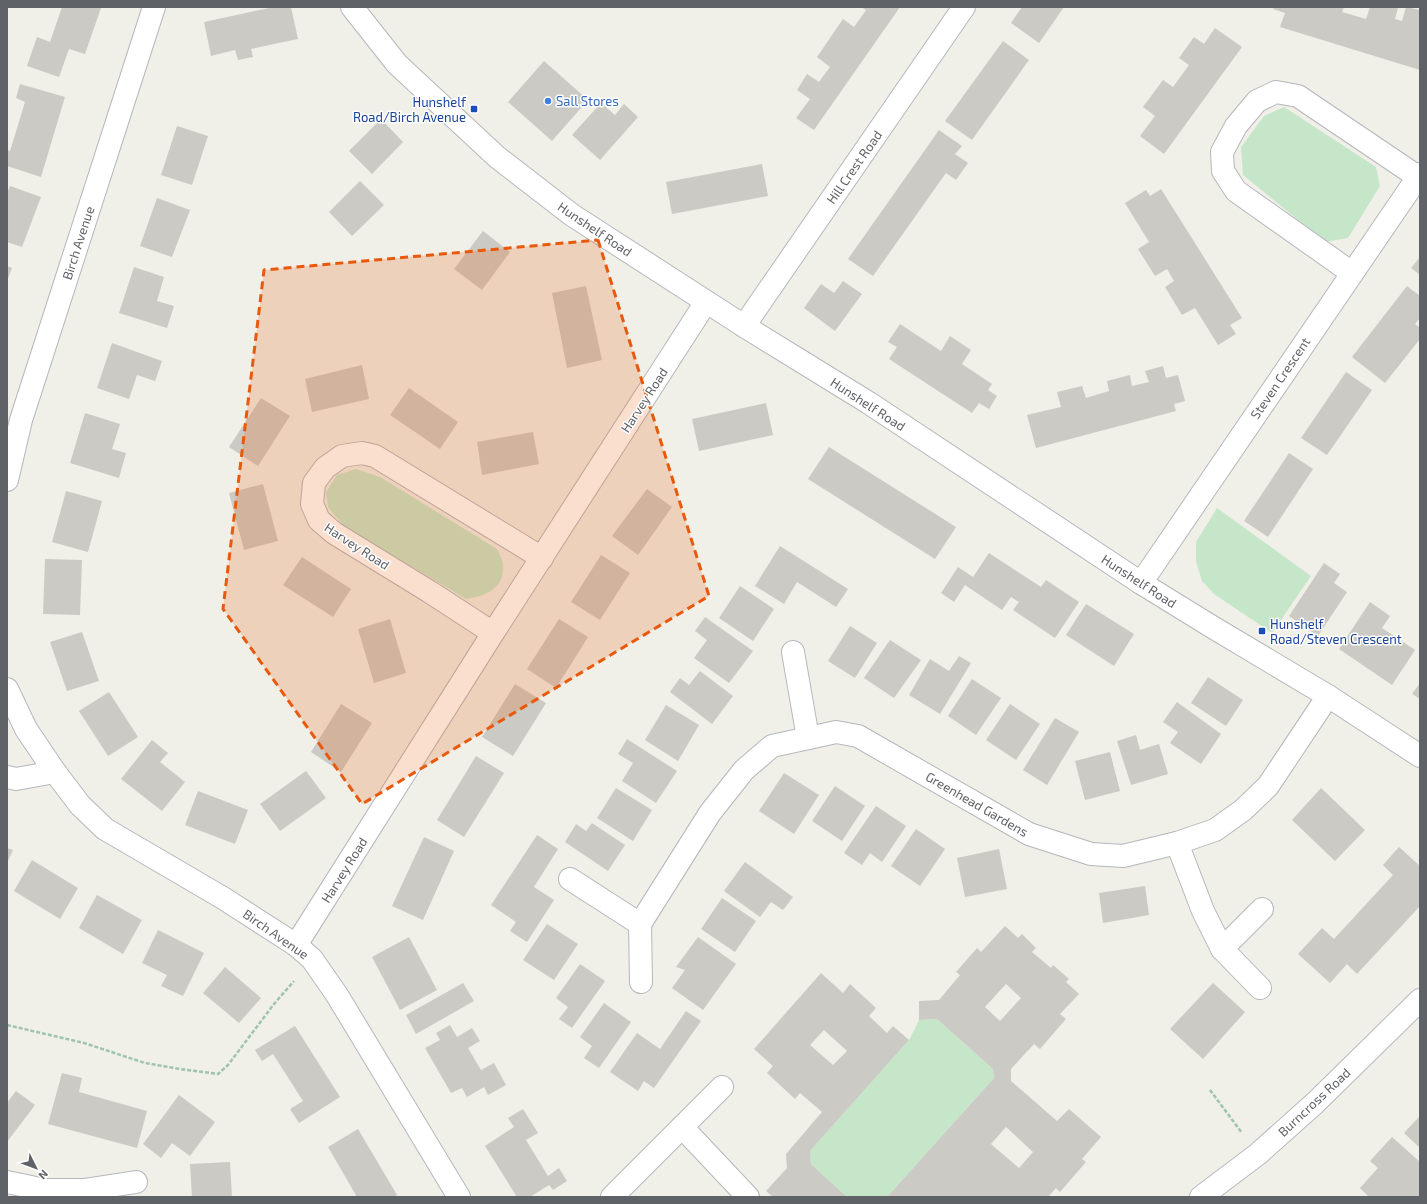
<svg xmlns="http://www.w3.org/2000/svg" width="1427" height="1204" viewBox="0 0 1427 1204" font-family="'Exo 2',sans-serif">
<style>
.green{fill:#c6e6c9}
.building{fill:#cccac4;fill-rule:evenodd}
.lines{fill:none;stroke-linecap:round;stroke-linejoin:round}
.street-casing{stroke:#b5b7bb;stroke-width:24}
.secondary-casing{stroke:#b6b9be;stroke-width:24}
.path{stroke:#9ec4ad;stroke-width:2.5;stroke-dasharray:4 2;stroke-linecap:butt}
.street{stroke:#fff;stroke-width:22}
.secondary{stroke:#fff;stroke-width:22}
.marked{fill:#e8590c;fill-opacity:0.2;stroke:#e8590c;stroke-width:3;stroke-dasharray:8 5;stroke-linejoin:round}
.shop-dot{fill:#3f7fe0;stroke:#fff;stroke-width:1.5}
.transit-dot{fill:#1a4fb4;stroke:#fff;stroke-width:1.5}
.labels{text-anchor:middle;stroke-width:3;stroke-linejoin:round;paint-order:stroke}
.shop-label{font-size:13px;fill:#366cbe;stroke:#fff;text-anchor:start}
.transit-label{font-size:13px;fill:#164399;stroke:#fff;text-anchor:end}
.street-label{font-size:13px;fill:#5f6267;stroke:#fff}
</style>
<rect width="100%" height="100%" fill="#f0efe8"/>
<g class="green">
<path d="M1284,107l92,60 4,19 -32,52 -23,4 -82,-67 -2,-28 23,-31z"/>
<path d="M356,469l24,8 117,72c2,4 5,10 6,15 2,24 -16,32 -37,35l-122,-73 -16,-19 -2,-15 11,-17z"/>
<path d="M1217,508l94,68 -39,57 -58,-39 -12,-13 -6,-20v-19z"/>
<path d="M937,1019l56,50 1,9 -107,119h-40l-36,-33 -1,-13 99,-111 10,-20z"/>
</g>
<g class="building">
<path d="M62,7h35l4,1 -16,46 -16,-5 -10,28 -32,-11 10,-29 13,5z"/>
<path d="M274,7h17l7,32 -47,10 2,8 -15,3 -3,-10 -24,6 -7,-34z"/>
<path d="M861,7h39l-86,123 -18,-12 14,-19 -13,-9 10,-16 12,8 11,-15 -13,-10 26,-38 11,8 12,-17z"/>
<path d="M1022,7h42l-25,36 -28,-20z"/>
<path d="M1274,7h70l-2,5 24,7 4,-12h23l5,1 -3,11 7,2 4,-14 14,3v60l-140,-43 5,-14 -12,-4z"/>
<path d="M1215,28l27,19 -78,107 -24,-18 15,-20 -12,-9 20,-27 10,7 16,-22 -10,-7 15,-21 10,7z"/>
<path d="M1003,41l26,19 -57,80 -27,-19z"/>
<path d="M544,61l44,39 -36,41 -44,-39z"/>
<path d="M20,84l45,13 -24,80 -34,-11v-16l3,1 15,-49 -9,-4z"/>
<path d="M601,103l14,12 9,-11 14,13 -38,43 -28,-25z"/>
<path d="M381,119l22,23 -31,32 -23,-23z"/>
<path d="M177,126l31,10 -16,49 -31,-10z"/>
<path d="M939,130l23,16 -7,8 13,9 -12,17 -10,-7 -73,103 -25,-17z"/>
<path d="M762,164l6,32 -96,18 -6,-32z"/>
<path d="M360,181l24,24 -32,31 -23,-24z"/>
<path d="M10,186l31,11 -19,50 -15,-5v-49z"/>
<path d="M1161,189l81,129 -12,7 6,9 -18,11 -23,-37 -13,7 -17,-28 9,-6 -7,-12 -12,7 -17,-27 11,-7 -24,-39 21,-13 4,6z"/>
<path d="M157,198l33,12 -18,47 -32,-11z"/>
<path d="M483,231l27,21 -28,38 -28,-21z"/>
<path d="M1420,257v18l-9,-7z"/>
<path d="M7,266l5,2 -5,13z"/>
<path d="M134,267l30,10 -7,24 17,5 -7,22 -48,-15z"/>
<path d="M843,281l19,13 -27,37 -31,-23 17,-24 13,9z"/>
<path d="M586,286l16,74 -35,8 -15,-75z"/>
<path d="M1407,286l13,10v22l-5,6 5,4v11l-35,44 -33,-26z"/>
<path d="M900,324l41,27 9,-15 21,14 -9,14 30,20 -4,6 9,6 -8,13 -10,-6 -7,10 -83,-54 8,-12 -9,-5z"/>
<path d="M112,343l50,18 -7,20 -18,-6 -8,24 -32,-11z"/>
<path d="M362,365l7,34 -57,13 -7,-33z"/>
<path d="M1163,366l3,12 12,-3 7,26 -11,3 2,7 -140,37 -9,-33 34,-8 -4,-15 25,-6 4,12 23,-7 -2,-10 23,-6 2,11 17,-4 -4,-11z"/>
<path d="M1346,372l26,18 -45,65 -26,-17z"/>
<path d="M409,388l49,34 -18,27 -50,-34z"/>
<path d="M261,398l29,18 -32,50 -29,-19z"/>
<path d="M766,403l7,32 -74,16 -7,-32z"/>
<path d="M85,413l35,11 -8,25 14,4 -7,25 -49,-15z"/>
<path d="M533,432l6,32 -57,11 -5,-33z"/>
<path d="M829,447l127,80 -21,32 -127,-80z"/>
<path d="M1289,453l24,16 -45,68 -24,-16z"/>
<path d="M263,484l15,57 -34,9 -15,-57z"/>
<path d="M647,489l25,18 -34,48 -26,-19z"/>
<path d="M66,491l36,10 -14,51 -36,-10z"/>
<path d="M780,546l68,43 -12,18 -39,-25 -13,22 -29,-18z"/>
<path d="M989,553l52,34 5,-7 33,22 -24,36 -42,-28 6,-8 -8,-5 -9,13 -37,-25 -11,17 -13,-9 17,-26 15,10z"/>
<path d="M601,555l29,18 -30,47 -29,-18z"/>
<path d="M302,557l49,32 -18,28 -50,-32z"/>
<path d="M45,559l37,1 -2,55 -37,-1z"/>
<path d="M1324,563l16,11 -6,9 13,9 -29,44 -29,-20z"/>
<path d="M740,586l34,23 -21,32 -34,-23z"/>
<path d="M1370,602l20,14 -8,12 33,22 -23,35 -53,-36z"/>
<path d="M1086,604l48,30 -20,32 -48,-31z"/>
<path d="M705,617l48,34 -24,32 -35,-25 13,-18 -12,-9z"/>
<path d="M390,619l16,54 -32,10 -16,-54z"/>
<path d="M559,619l29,18 -32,51 -29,-19z"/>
<path d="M850,626l27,17 -22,35 -27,-17z"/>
<path d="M82,632l17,49 -32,10 -17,-49z"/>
<path d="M890,640l31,20 -27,38 -30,-20z"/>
<path d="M959,656l12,7 -31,51 -31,-19 21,-36 19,12z"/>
<path d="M700,671l33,25 -21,28 -42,-32 10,-14 9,7z"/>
<path d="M1208,677l35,23 -17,26 -35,-23z"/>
<path d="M972,679l29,19 -25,37 -28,-19z"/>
<path d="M1420,683v16l-8,-5z"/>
<path d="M515,684l31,19 -33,53 -31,-19z"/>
<path d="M109,692l29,45 -30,19 -29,-45z"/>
<path d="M1177,702l44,32 -20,30 -31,-21 8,-11 -15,-10z"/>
<path d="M341,704l31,19 -31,49 -30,-20z"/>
<path d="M1010,704l30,20 -24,36 -30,-20z"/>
<path d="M666,705l33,20 -21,36 -33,-21z"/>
<path d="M1055,718l24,14 -32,53 -24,-15z"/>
<path d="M1136,735l4,15 19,-6 9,30 -37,11 -14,-44z"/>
<path d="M627,739l50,32 -21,32 -34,-22 11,-18 -15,-9z"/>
<path d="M152,740l16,13 -8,9 25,20 -23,29 -41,-32z"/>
<path d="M1110,752l10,39 -35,9 -10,-39z"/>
<path d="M476,756l28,17 -40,64 -27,-17z"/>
<path d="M306,771l20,27 -46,33 -20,-27z"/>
<path d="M784,773l35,22 -25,39 -35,-23z"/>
<path d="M835,786l30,20 -23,35 -30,-20z"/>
<path d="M616,788l36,22 -19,31 -36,-23z"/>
<path d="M1321,788l44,42 -30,31 -43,-41z"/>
<path d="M198,791l50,19 -13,34 -50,-19z"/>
<path d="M876,806l30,20 -24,36 -12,-9 -8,12 -18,-12z"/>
<path d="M592,823l33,22 -17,26 -43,-29 11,-18 10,7z"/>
<path d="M916,829l29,20 -25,37 -29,-20z"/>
<path d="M537,835l21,14 -24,38 20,13 -27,42 -17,-11 6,-9 -25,-17z"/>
<path d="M424,837l30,14 -31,69 -31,-14z"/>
<path d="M1399,847l21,19v40l-63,68 -10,-10 -17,19 -32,-29 24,-26 12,11 59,-64 -10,-10z"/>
<path d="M7,848l6,2 -6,13z"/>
<path d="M999,849l8,40 -42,8 -8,-39z"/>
<path d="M32,860l46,28 -18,31 -46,-28z"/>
<path d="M745,862l48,35 -10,13 -12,-8 -11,15 -36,-26z"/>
<path d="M1145,886l4,29 -46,8 -4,-30z"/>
<path d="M97,895l45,25 -19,34 -44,-26z"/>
<path d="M722,898l34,23 -21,31 -34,-23z"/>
<path d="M547,924l31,20 -24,36 -31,-20z"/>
<path d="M1005,926l13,12 4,-4 14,14 -4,4 19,16 2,-3 16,14 -3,3 13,12 -19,20 6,5 -26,30 -6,-5 -23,25v12l46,40 12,-12 32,28 -19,22 4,3 -26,30 -4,-4 -8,9h-161l107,-119 -1,-9 -56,-50 -18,1v-19l20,-1 21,-25 -4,-3 21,-24 4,4zM1006,984l15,14 -21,23 -15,-14zM1006,1127l27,25 -14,16 -28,-24z"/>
<path d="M158,930l46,23 -21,43 -22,-10 6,-11 -25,-12z"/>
<path d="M409,937l28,53 -37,20 -28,-53z"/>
<path d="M698,937l38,27 -33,46 -31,-22 13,-18 -9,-3z"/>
<path d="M580,964l25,17 -33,47 -13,-9 9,-12 -12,-9z"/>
<path d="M225,967l36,31 -22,25 -36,-30z"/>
<path d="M821,973l22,20 7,-9 26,24 -7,8 18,17 6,-7 16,14 -99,111 1,13 36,33h-74l-7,-6 21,-23 -1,-14 36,-42 -22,-19 -5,6 -28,-26 6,-7 -19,-17zM824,1030l23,21 -14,14 -23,-20z"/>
<path d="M463,983l11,18 -58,33 -10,-19z"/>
<path d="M1213,983l32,29 -42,47 -33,-30z"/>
<path d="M604,1003l27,19 -32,46 -15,-10 8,-12 -12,-9z"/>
<path d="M686,1011l15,10 -47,67 -10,-7 -6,10 -28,-19 27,-39 23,16z"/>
<path d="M450,1025l7,12 15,-9 8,13 -12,7 13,22 13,-7 12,22 -18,10 -4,-8 -17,10 -5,-9 -11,5 -26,-45 15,-8 -4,-7z"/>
<path d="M295,1026l45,71 -41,26 -9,-14 13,-8 -30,-47 -11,7 -7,-11z"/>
<path d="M62,1073l20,5 -3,14 68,19 -10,37 -89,-24z"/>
<path d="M16,1091l19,14 -28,37v-39z"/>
<path d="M179,1095l36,27 -25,34 -18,-13 -11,15 -18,-14z"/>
<path d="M523,1109l15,24 -12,7 22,36 11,-8 8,13 -14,9 -4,-5 -19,12h-13l-32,-51 29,-19 -6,-9z"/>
<path d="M1420,1116v32l-16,-15z"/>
<path d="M358,1129l39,66 -4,2h-36l-29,-50z"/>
<path d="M1392,1137l28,25v35h-51l-9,-9 18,-20 -8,-7z"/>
<path d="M230,1162l2,35h-40l-2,-33z"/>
</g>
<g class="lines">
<defs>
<g id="street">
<path d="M352,7l45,57 100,93 75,58 172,111 125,77 272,180 73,45 114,68 92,60"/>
<path d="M1352,273l-116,-82 -13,-20 -1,-19 14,-26 21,-25 19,-9 22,4 120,81"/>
<path d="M744,326l220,-319"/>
<path d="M7,480l14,-60 133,-413"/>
<path d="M1141,583l279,-409"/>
<path d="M493,633l-63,-41 -96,-59 -15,-13 -7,-16 2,-21 11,-15 17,-12 20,-3 13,3 167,102"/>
<path d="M793,652l15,86"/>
<path d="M7,689l19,40 29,43 25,33 25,24 118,69 73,47 16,14 25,36 122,202"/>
<path d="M7,777l9,2 39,-7"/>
<path d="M1177,843l26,68 19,38 38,39"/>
<path d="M570,879l70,45 1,58"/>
<path d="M640,924l70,-111 34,-43 28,-24 64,-14 22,4 171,98 62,20 32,2 54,-13 38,-13 28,-20 25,-24 60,-90"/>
<path d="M296,945l197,-312 213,-331"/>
<path d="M1222,949l40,-40"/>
<path d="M682,1127l66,70"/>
<path d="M7,1182l38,8h39l52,-8"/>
<path d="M612,1197l110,-110"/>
</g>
<path id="secondary" d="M1201,1197l57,-43 57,-51 105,-103"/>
</defs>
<use href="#street" class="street-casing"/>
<use href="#secondary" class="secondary-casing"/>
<g class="path">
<path d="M7,1025l77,18 61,20 35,6 38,5 10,-9 46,-61 20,-23"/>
<path d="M1210,1090l32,43"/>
</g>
<use href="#street" class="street"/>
<use href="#secondary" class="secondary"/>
</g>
<path class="marked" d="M598,240l111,356 -347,208 -139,-195 41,-339z"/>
<circle class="shop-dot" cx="548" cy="101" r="4"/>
<g class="transit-dot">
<rect x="470" y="105" width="8" height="8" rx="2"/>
<rect x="1258" y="627" width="8" height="8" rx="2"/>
</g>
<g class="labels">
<g class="shop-label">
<text x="556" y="106">Sall Stores</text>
</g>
<g class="transit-label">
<text x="466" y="107">Hunshelf<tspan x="466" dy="15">Road/Birch Avenue</tspan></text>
<text x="1270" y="629" text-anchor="start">Hunshelf<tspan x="1270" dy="15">Road/Steven Crescent</tspan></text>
</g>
<g class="street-label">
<text transform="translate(854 167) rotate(-55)" y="5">Hill Crest Road</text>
<text transform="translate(595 229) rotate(34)" y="5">Hunshelf Road</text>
<text transform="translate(78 243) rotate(-72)" y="5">Birch Avenue</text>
<text transform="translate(1280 378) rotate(-56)" y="5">Steven Crescent</text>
<text transform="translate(644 400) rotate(-57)" y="5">Harvey Road</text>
<text transform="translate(868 404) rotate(33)" y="5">Hunshelf Road</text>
<text transform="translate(357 546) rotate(33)" y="5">Harvey Road</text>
<text transform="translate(1139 581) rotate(33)" y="5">Hunshelf Road</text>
<text transform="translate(977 804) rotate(30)" y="5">Greenhead Gardens</text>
<text transform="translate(344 870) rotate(-58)" y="5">Harvey Road</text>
<text transform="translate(276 934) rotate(35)" y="5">Birch Avenue</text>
<text transform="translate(1314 1102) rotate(-43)" y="5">Burncross Road</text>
</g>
</g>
<rect width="1427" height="1204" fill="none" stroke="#5f6267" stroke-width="16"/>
<g transform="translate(36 1168) rotate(132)" stroke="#ffffff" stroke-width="3" paint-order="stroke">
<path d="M0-3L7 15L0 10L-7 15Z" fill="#5f6267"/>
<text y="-6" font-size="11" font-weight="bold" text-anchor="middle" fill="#5f6267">N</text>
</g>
</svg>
